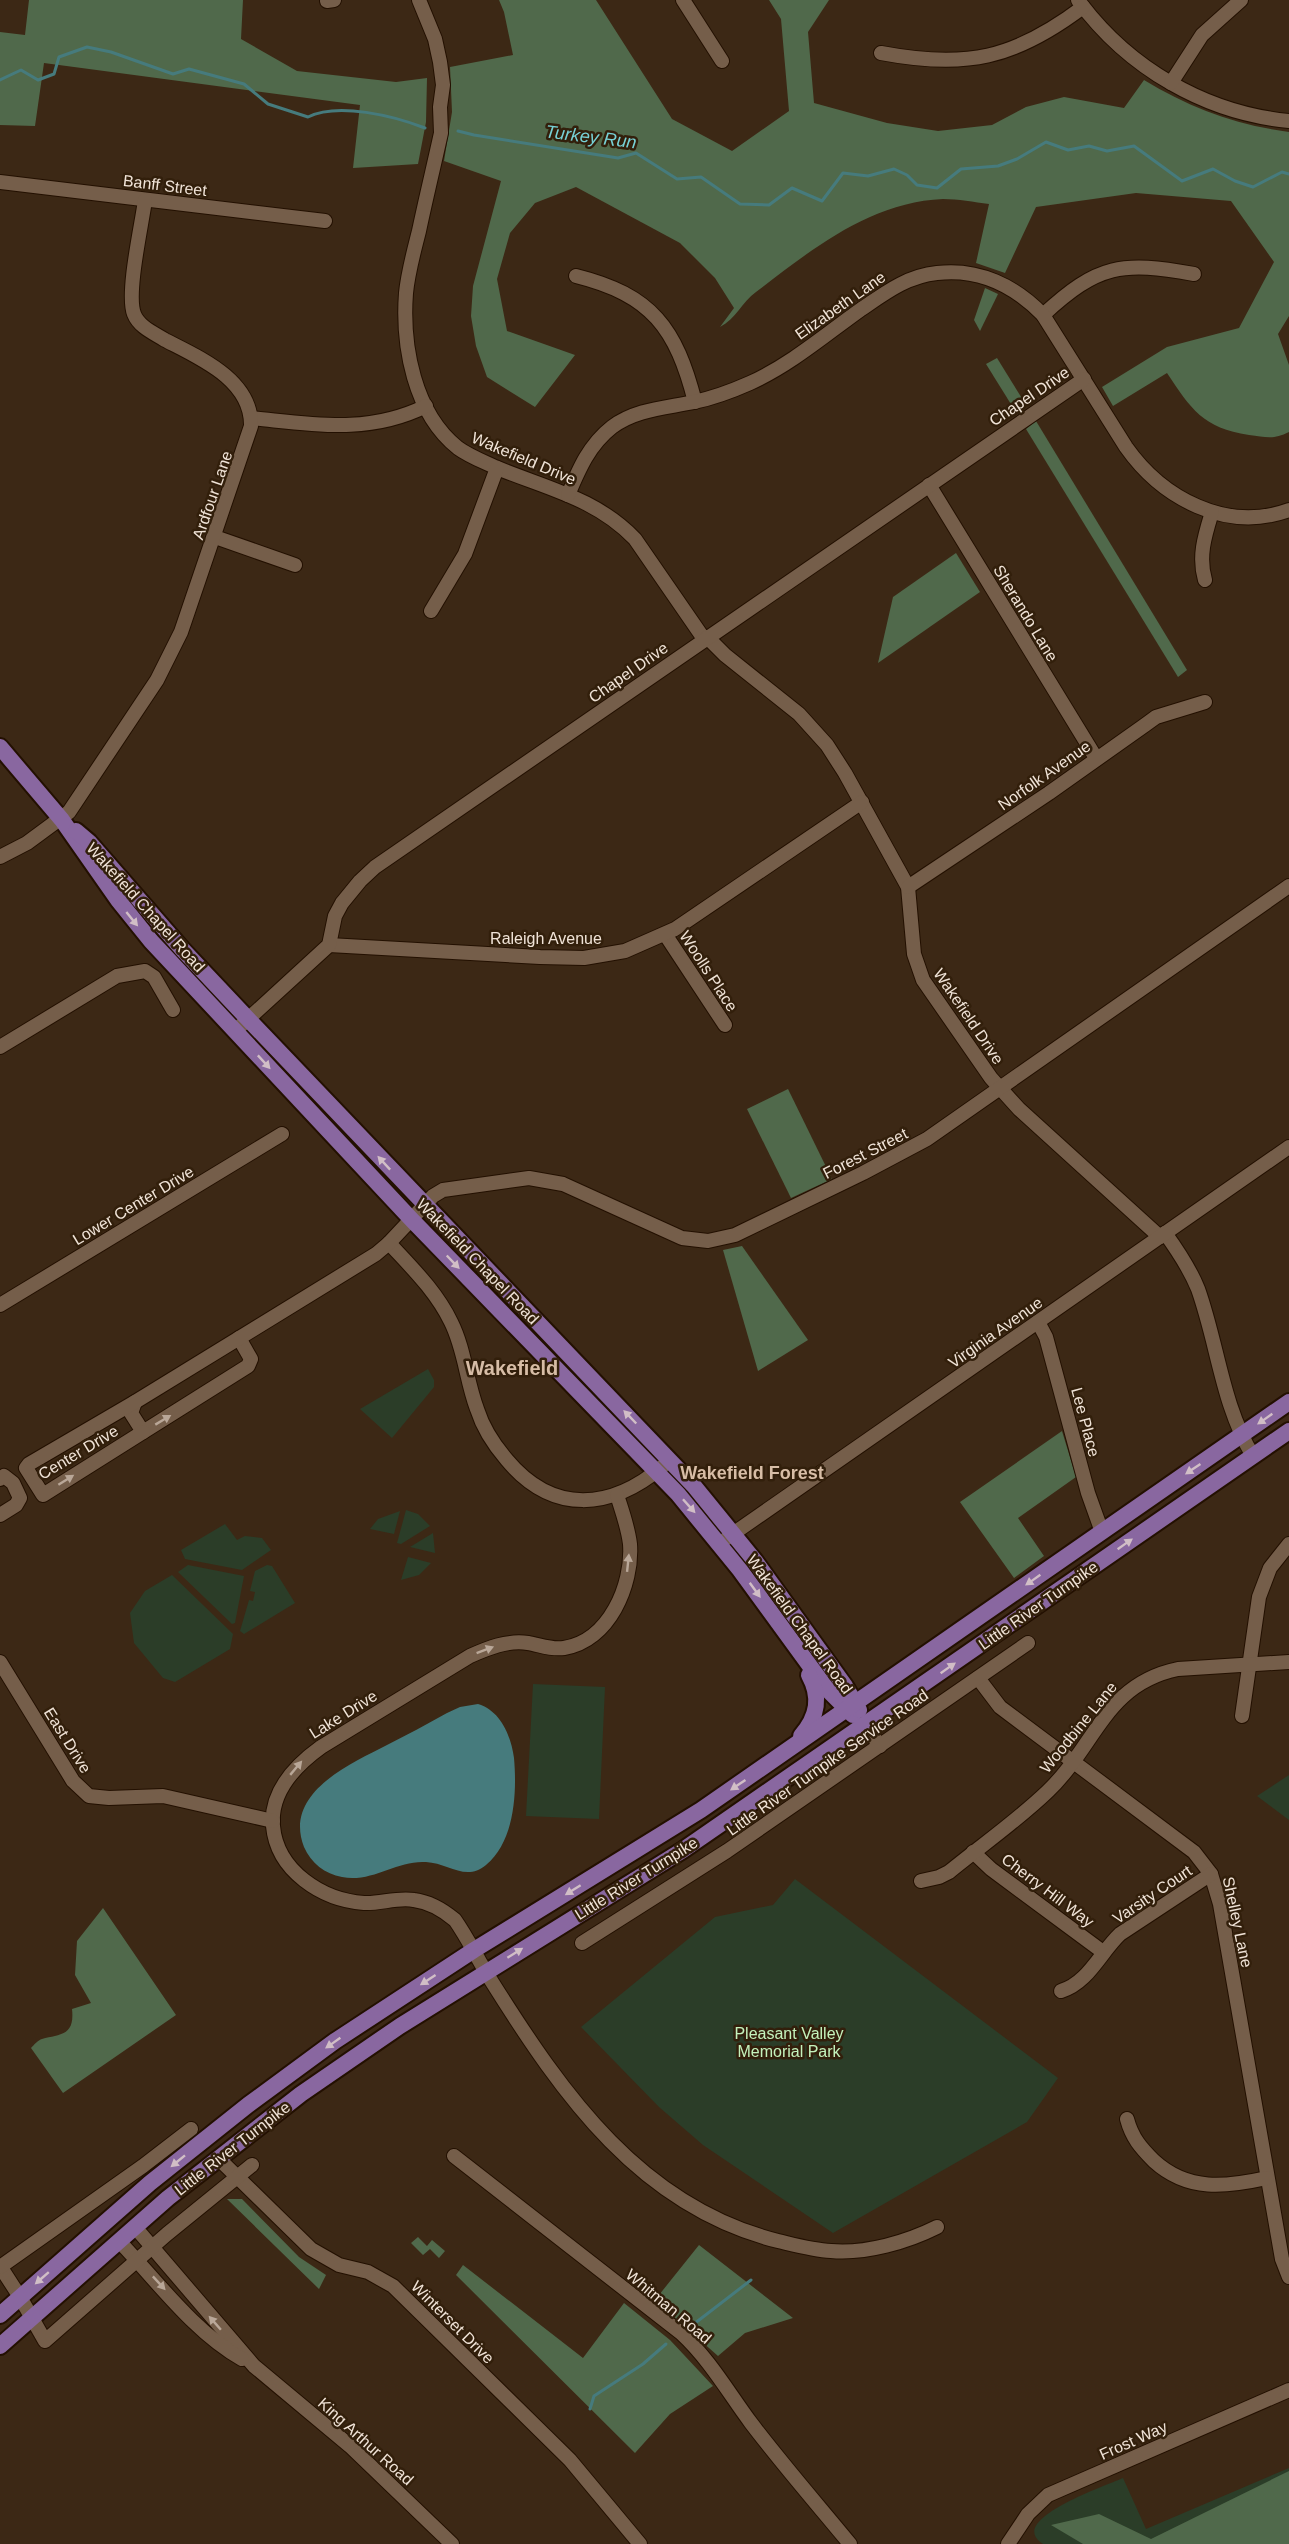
<svg xmlns="http://www.w3.org/2000/svg" width="1289" height="2544" viewBox="0 0 1289 2544" font-family="Arial,sans-serif">
<style>
.green{fill:#2b3d28}
.forest{fill:#50694b}
.water{fill:#467b7d}
.lines{fill:none;stroke-linecap:round;stroke-linejoin:round}
.stream{stroke:#467b7d;stroke-width:3}
.minor-casing{stroke:#231001;stroke-width:16}
.major-casing{stroke:#231001;stroke-width:20}
.minor{stroke:#755e4a;stroke-width:14}
.major{stroke:#8967a0;stroke-width:16}
.oneway{fill:#d1bec6}
.oneway2{fill:#b9a798}
.labels{text-anchor:middle;stroke-width:5;stroke-linejoin:round;paint-order:stroke}
.street-label{font-size:16px;fill:#f0e3d7;stroke:#321f0b}
.park-label{font-size:16px;fill:#c4f2bc;stroke:#321f0b}
.water-label{font-size:18px;font-style:italic;fill:#77d1d5;stroke:#321f0b}
.neighbourhood-label{font-size:18px;font-weight:bold;fill:#d7bda6;stroke:#321f0b}
.quarter-label{font-size:20px;font-weight:bold;fill:#d7bda6;stroke:#321f0b}
</style>
<rect width="100%" height="100%" fill="#3c2815"/>
<g class="green">
<path d="M428,1369l6,11v7l-42,51 -32,-29z"/>
<path d="M406,1510l12,4 12,12 -29,18 -4,-1z"/>
<path d="M400,1511l-6,23 -24,-5 8,-10z"/>
<path d="M225,1524l12,16 8,-4 17,2 9,12 -29,20 -57,-11 -4,-9z"/>
<path d="M433,1533l2,20 -25,-6z"/>
<path d="M408,1557l23,6 -12,12 -18,5z"/>
<path d="M188,1565l56,11 -9,47 -3,1 -54,-52z"/>
<path d="M267,1565l5,1 23,37 -51,31 -4,-3 9,-31 4,1 2,-9 -5,-1 5,-20z"/>
<path d="M172,1575l61,59 -3,15 -55,33 -12,-4 -29,-35 -4,-30 15,-22z"/>
<path d="M533,1684l72,3 -6,132 -73,-3z"/>
<path d="M1289,1775v45l-32,-24z"/>
<path d="M795,1879l263,199 -31,44 -194,111 -130,-88 -44,-38 -78,-80 134,-110 58,-12z"/>
<path d="M1289,2468v76h-246c-39,-24 65,-59 80,-66l23,51z"/>
</g>
<g class="forest">
<path d="M29,0h214l-2,39 56,32 99,11 31,-4 -1,44 -8,42 -65,4 7,-63 -316,-42 -9,63 -35,-1v-93l25,3z"/>
<path d="M499,0h97l76,119 60,32 57,-40 -8,-92 -12,-19h60l-21,32 6,71 73,20 51,8 54,-6 34,-18 38,-10 60,11 20,-28c46,28 92,45 145,52v184l-11,18 11,31v67c-16,8 -23,5 -40,3 -46,-7 -58,-26 -82,-62l-54,33 -11,-19 65,-40 72,-19 35,-66 -43,-61 -95,-8 -100,14 -31,66 -29,-10 13,-59c-15,-2 -31,-5 -46,-5 -73,3 -132,51 -187,93 -14,10 -20,27 -36,35l14,-19 -19,-30 -35,-35 -104,-56 -41,16 -25,30 -13,46 10,52 68,24 -40,52 -48,-30 -11,-31 -5,-30 2,-30 28,-105 -57,-20 8,-49 -2,-45 63,-12 -9,-43z"/>
<path d="M985,288l13,6 -18,37 -6,-11z"/>
<path d="M997,358l26,42 -9,9 -28,-45z"/>
<path d="M1036,421l151,249 -9,7 -152,-248z"/>
<path d="M956,553l24,39 -102,71 15,-66z"/>
<path d="M788,1089l44,90 -41,19 -44,-89z"/>
<path d="M742,1246l66,94 -50,31 -35,-121z"/>
<path d="M1062,1431l14,46 -58,41 26,38 -30,22 -54,-76z"/>
<path d="M103,1908l73,107 -113,78 -32,-45c3,-3 7,-8 11,-9 18,-5 33,-3 30,-30l19,-6 -16,-28 2,-34z"/>
<path d="M227,2199h15l57,58 27,18 -7,14z"/>
<path d="M418,2237l9,9 5,-6 13,11 -6,7 -9,-9 -7,6 -12,-12z"/>
<path d="M699,2245l94,73 -48,15 -27,23 -63,-56z"/>
<path d="M463,2265l120,93 41,-55 46,37 43,46 -43,28 -35,39 -179,-178z"/>
<path d="M1289,2471v73h-206l-32,-19 48,-11 52,25z"/>
</g>
<path class="water" d="M478,1704c23,7 33,32 36,54 3,34 1,83 -28,107 -20,17 -38,-2 -60,-3 -29,-2 -54,21 -84,15 -17,-3 -31,-14 -38,-30 -21,-54 46,-83 83,-102 20,-10 40,-21 60,-32l13,-6z"/>
<g class="lines">
<g class="stream">
<path d="M0,80l21,-10 17,10 16,-6 5,-17 28,-10 24,5 62,22 16,-5 55,15 24,20 40,13c30,-15 86,-1 117,11"/>
<path d="M458,131l16,4 144,23 18,-5 41,26 24,-2 39,27 29,1 23,-17 30,13 21,-28 25,3 26,-7 13,6 10,10 20,3 24,-19 37,-3 19,-7 29,-17 22,8 21,-4 18,5 27,-5 48,35 31,-12 22,12 18,6 29,-15 7,2"/>
<path d="M690,2327l61,-47"/>
<path d="M590,2409l4,-13 49,-32 23,-20"/>
</g>
<defs>
<g id="minor">
<path d="M419,0l16,39 5,23 3,23 -3,22 1,26c-7,32 -15,65 -22,98 -5,20 -11,41 -13,62 -4,53 8,120 52,155 11,8 24,13 37,19 50,21 101,31 140,72l69,100"/>
<path d="M683,0l39,61"/>
<path d="M1078,0c50,68 127,113 211,121"/>
<path d="M327,1l7,-1"/>
<path d="M881,53c85,16 133,6 202,-46"/>
<path d="M1171,83l31,-48 39,-35"/>
<path d="M0,182l325,39"/>
<path d="M576,276c76,19 100,52 119,126"/>
<path d="M1043,315c55,-51 79,-54 151,-41"/>
<path d="M251,418c62,6 116,17 175,-12"/>
<path d="M929,485l167,273"/>
<path d="M568,495c11,-26 21,-50 44,-68 24,-18 54,-19 82,-25 19,-4 38,-11 56,-19 40,-18 75,-48 110,-73 25,-17 47,-34 77,-37 42,-5 78,13 106,42l83,132c36,51 100,86 163,63"/>
<path d="M215,537l80,28"/>
<path d="M1205,580c-7,-24 0,-45 7,-68"/>
<path d="M431,611l34,-57 32,-86"/>
<path d="M707,637l18,18 74,59 28,31 18,28 63,114 6,67 9,26 68,98 28,31 141,128"/>
<path d="M0,857l27,-14 42,-31 88,-132 24,-48 70,-206c1,-46 -51,-68 -86,-86 -11,-7 -26,-13 -31,-26 -8,-21 8,-90 11,-114"/>
<path d="M908,887l141,-94 96,-68 11,-8 49,-15"/>
<path d="M665,934l60,91"/>
<path d="M329,945l211,12 44,1 41,-7 50,-22 187,-127"/>
<path d="M235,1031l94,-86 6,-29 7,-13 18,-22 15,-14 709,-488"/>
<path d="M0,1047l117,-71 28,-5 9,6 19,33"/>
<path d="M1165,1233c13,18 25,36 33,56 20,56 24,116 55,167"/>
<path d="M389,1243c23,25 47,48 62,79 14,28 15,58 26,87 6,19 17,36 30,51 46,55 104,50 156,6"/>
<path d="M0,1305l282,-171"/>
<path d="M1038,1322l8,15 42,156 14,39"/>
<path d="M135,1402l-4,11 12,19 105,-66 3,-7 -12,-21"/>
<path d="M143,1432l-100,63 -17,-27 3,-4 106,-62 241,-148 13,-11 44,-47 10,-6 86,-12 34,6 119,54 26,3 27,-6 128,-62 64,-34 362,-253"/>
<path d="M0,1479l4,-3 9,7 7,15 -4,7 -16,10"/>
<path d="M617,1495c5,16 11,32 13,49 3,41 -21,97 -66,104 -13,2 -24,-3 -36,-5 -21,-3 -40,5 -58,13l-149,91c-25,18 -51,45 -48,79 4,45 49,74 91,77 16,1 33,-6 50,-3 16,2 29,10 41,20 14,20 24,42 37,62 71,113 149,225 286,259 17,4 35,9 53,10 35,3 76,-9 106,-24"/>
<path d="M727,1538l562,-391"/>
<path d="M0,1662l73,119 16,15 20,2 54,-2 110,25"/>
<path d="M978,1678l22,29 194,145 17,22 9,30 62,355 7,18"/>
<path d="M1242,1716l17,-119 11,-29 19,-24"/>
<path d="M865,1725l15,21"/>
<path d="M973,1852l18,17 112,83"/>
<path d="M921,1881l18,-4 10,-5c33,-27 69,-52 99,-81 48,-46 57,-107 130,-122l111,-7"/>
<path d="M582,1943l145,-92 301,-208"/>
<path d="M1061,1991c27,-8 39,-38 59,-57l91,-60"/>
<path d="M1127,2119c5,19 14,29 27,42 34,31 72,26 113,17"/>
<path d="M454,2156l227,177c29,27 47,59 70,90 32,42 66,81 99,121"/>
<path d="M218,2158l93,91 28,16 29,7 25,14 177,174 70,84"/>
<path d="M135,2227l119,139 96,80 102,98"/>
<path d="M119,2241c37,39 76,92 123,118"/>
<path d="M0,2266l20,31 25,44 122,-107 85,-69"/>
<path d="M0,2267l143,-101 48,-37"/>
<path d="M1008,2544l20,-30 20,-19 241,-105"/>
</g>
<g id="major">
<path d="M0,747l62,73 56,80 33,41 261,279 266,274 62,76 86,118 27,27"/>
<path d="M76,831l13,11 93,107 66,70 446,467 61,75 90,125 14,24"/>
<path d="M801,1736c17,-20 20,-39 8,-61"/>
<path d="M0,2315l150,-132 98,-78 87,-64 139,-91 227,-140 588,-408"/>
<path d="M0,2346l168,-148 133,-104 99,-68 283,-176 606,-419"/>
</g>
</defs>
<use href="#minor" class="minor-casing"/>
<use href="#major" class="major-casing"/>
<use href="#minor" class="minor"/>
<use href="#major" class="major"/>
</g>
<defs><path id="oneway-solid" d="M-6-.8H1V-3.2L6.5 0L1 3.2V.8H-6Z" transform="scale(1.5)"/></defs>
<g class="oneway">
<use href="#oneway-solid" transform="translate(132 919) rotate(51)"/>
<use href="#oneway-solid" transform="translate(264 1062) rotate(47)"/>
<use href="#oneway-solid" transform="translate(384 1163) rotate(-133)"/>
<use href="#oneway-solid" transform="translate(453 1262) rotate(46)"/>
<use href="#oneway-solid" transform="translate(630 1417) rotate(-134)"/>
<use href="#oneway-solid" transform="translate(1265 1419) rotate(145)"/>
<use href="#oneway-solid" transform="translate(1193 1469) rotate(146)"/>
<use href="#oneway-solid" transform="translate(689 1506) rotate(48)"/>
<use href="#oneway-solid" transform="translate(1125 1544) rotate(-35)"/>
<use href="#oneway-solid" transform="translate(1033 1580) rotate(145)"/>
<use href="#oneway-solid" transform="translate(755 1590) rotate(54)"/>
<use href="#oneway-solid" transform="translate(948 1668) rotate(-35)"/>
<use href="#oneway-solid" transform="translate(738 1785) rotate(146)"/>
<use href="#oneway-solid" transform="translate(573 1890) rotate(148)"/>
<use href="#oneway-solid" transform="translate(515 1953) rotate(-32)"/>
<use href="#oneway-solid" transform="translate(428 1980) rotate(147)"/>
<use href="#oneway-solid" transform="translate(333 2043) rotate(145)"/>
<use href="#oneway-solid" transform="translate(178 2161) rotate(141)"/>
<use href="#oneway-solid" transform="translate(42 2278) rotate(139)"/>
</g>
<g class="oneway2">
<use href="#oneway-solid" transform="translate(163 1420) rotate(-31)"/>
<use href="#oneway-solid" transform="translate(66 1480) rotate(-32)"/>
<use href="#oneway-solid" transform="translate(628 1563) rotate(-84)"/>
<use href="#oneway-solid" transform="translate(485 1650) rotate(-21)"/>
<use href="#oneway-solid" transform="translate(296 1768) rotate(-50)"/>
<use href="#oneway-solid" transform="translate(159 2283) rotate(47)"/>
<use href="#oneway-solid" transform="translate(215 2323) rotate(-131)"/>
</g>
<g class="labels">
<g class="street-label">
<text transform="translate(165 185) rotate(7)" y="6">Banff Street</text>
<text transform="translate(840 305) rotate(-35)" y="6">Elizabeth Lane</text>
<text transform="translate(1029 396) rotate(-34)" y="6">Chapel Drive</text>
<text transform="translate(524 458) rotate(23)" y="6">Wakefield Drive</text>
<text transform="translate(212 495) rotate(-71)" y="6">Ardfour Lane</text>
<text transform="translate(1026 613) rotate(59)" y="6">Sherando Lane</text>
<text transform="translate(628 672) rotate(-35)" y="6">Chapel Drive</text>
<text transform="translate(1044 775) rotate(-35)" y="6">Norfolk Avenue</text>
<text transform="translate(146 907) rotate(48)" y="6">Wakefield Chapel Road</text>
<text x="546" y="944">Raleigh Avenue</text>
<text transform="translate(709 971) rotate(57)" y="6">Woolls Place</text>
<text transform="translate(969 1016) rotate(56)" y="6">Wakefield Drive</text>
<text transform="translate(865 1153) rotate(-27)" y="6">Forest Street</text>
<text transform="translate(133 1205) rotate(-31)" y="6">Lower Center Drive</text>
<text transform="translate(478 1261) rotate(46)" y="6">Wakefield Chapel Road</text>
<text transform="translate(995 1332) rotate(-35)" y="6">Virginia Avenue</text>
<text transform="translate(1086 1422) rotate(75)" y="6">Lee Place</text>
<text transform="translate(78 1452) rotate(-31)" y="6">Center Drive</text>
<text transform="translate(1038 1605) rotate(-35)" y="6">Little River Turnpike</text>
<text transform="translate(800 1624) rotate(54)" y="6">Wakefield Chapel Road</text>
<text transform="translate(343 1714) rotate(-32)" y="6">Lake Drive</text>
<text transform="translate(1078 1727) rotate(-51)" y="6">Woodbine Lane</text>
<text transform="translate(68 1740) rotate(58)" y="6">East Drive</text>
<text transform="translate(827 1762) rotate(-35)" y="6">Little River Turnpike Service Road</text>
<text transform="translate(636 1878) rotate(-32)" y="6">Little River Turnpike</text>
<text transform="translate(1048 1890) rotate(37)" y="6">Cherry Hill Way</text>
<text transform="translate(1152 1894) rotate(-34)" y="6">Varsity Court</text>
<text transform="translate(1238 1922) rotate(78)" y="6">Shelley Lane</text>
<text transform="translate(232 2148) rotate(-38)" y="6">Little River Turnpike</text>
<text transform="translate(669 2306) rotate(40)" y="6">Whitman Road</text>
<text transform="translate(453 2322) rotate(45)" y="6">Winterset Drive</text>
<text transform="translate(1133 2440) rotate(-24)" y="6">Frost Way</text>
<text transform="translate(366 2441) rotate(42)" y="6">King Arthur Road</text>
</g>
<g class="park-label">
<text x="789" y="2039">Pleasant Valley<tspan x="789" dy="18">Memorial Park</tspan></text>
</g>
<g class="water-label">
<text transform="translate(591 137) rotate(7)" y="6">Turkey Run</text>
</g>
<g class="neighbourhood-label">
<text x="752" y="1479">Wakefield Forest</text>
</g>
<g class="quarter-label">
<text x="512" y="1375">Wakefield</text>
</g>
</g>
</svg>
